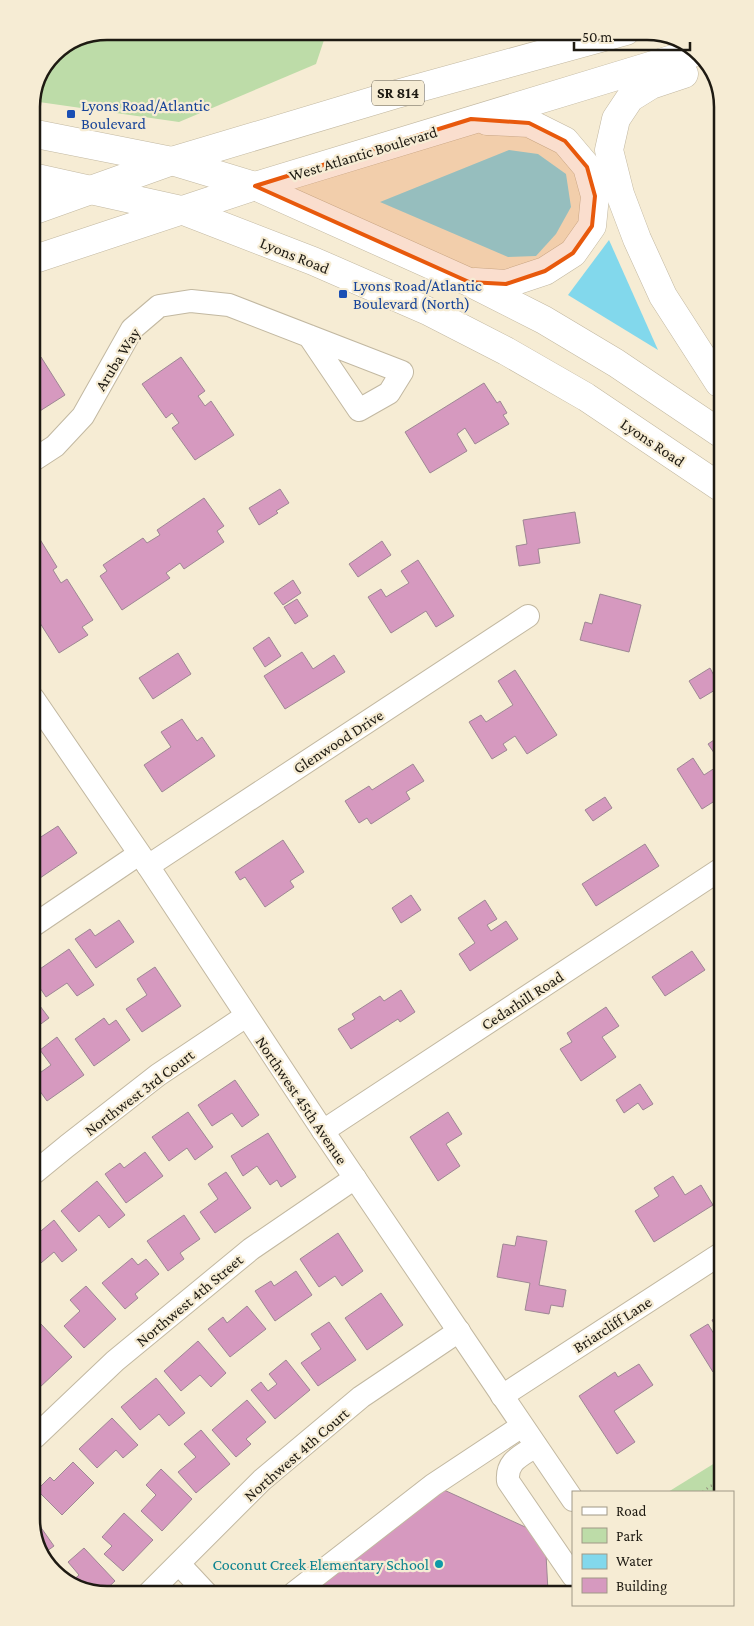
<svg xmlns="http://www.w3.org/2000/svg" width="754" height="1626" viewBox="0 0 754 1626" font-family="'Crimson Pro',serif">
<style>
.green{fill:#bddca8}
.water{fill:#82d8ec}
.building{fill:#d699bf;stroke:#9e8794}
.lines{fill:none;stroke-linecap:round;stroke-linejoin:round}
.minor-casing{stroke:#c2b8a1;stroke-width:24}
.major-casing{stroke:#c2b8a1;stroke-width:29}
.path{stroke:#918a7a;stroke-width:2.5;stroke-dasharray:1 4;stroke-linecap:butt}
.minor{stroke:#fff;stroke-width:22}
.major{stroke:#fff;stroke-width:28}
.marked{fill:#e8590c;fill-opacity:0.2;stroke:#e8590c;stroke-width:4;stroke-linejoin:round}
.transit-dot{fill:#1a4fb4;stroke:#f6ecd4;stroke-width:2}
.culture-dot{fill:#0f9aa8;stroke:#f6ecd4;stroke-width:2}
.labels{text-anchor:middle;stroke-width:4.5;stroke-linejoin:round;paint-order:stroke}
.shield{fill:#f6ecd4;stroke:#5f594c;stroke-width:1}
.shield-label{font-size:15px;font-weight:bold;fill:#1e1a12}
.transit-label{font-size:16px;fill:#164399;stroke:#f6ecd4;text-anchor:start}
.street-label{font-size:16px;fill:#1e1a12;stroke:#f6ecd4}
.culture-label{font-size:16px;fill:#0d838f;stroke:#f6ecd4;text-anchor:end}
.rim{fill:none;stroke:#1e1a12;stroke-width:2.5}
</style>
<rect width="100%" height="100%" fill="#f6ecd4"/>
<g class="green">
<path d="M107,31h220l-11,33 -137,58 -147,-21 22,-48z"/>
<path d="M723,1458v34h-55z"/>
</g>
<g class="water">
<path d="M509,150l29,4 28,20 5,33 -15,27 -20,22 -28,1 -128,-55z"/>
<path d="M609,240l49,110 -90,-55z"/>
</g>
<g class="building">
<path d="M41,357l24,38 -33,21v-53z"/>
<path d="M181,357l24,34 -7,5 7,10 6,-5 23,34 -39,25 -23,-32 7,-5 -7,-10 -6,5 -24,-34z"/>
<path d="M484,383l13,20 3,-2 7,12 -4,2 6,9 -34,20 -10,-16 -8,6 10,17 -37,22 -25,-41z"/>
<path d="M280,489l9,14 -13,8 2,2 -19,12 -10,-17z"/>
<path d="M204,498l20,28 -7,5 7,11 -40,27 -4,-6 -14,10 4,5 -48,32 -22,-34 7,-5 -4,-6 40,-27 4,5 13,-8 -3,-5z"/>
<path d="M575,512l5,31 -42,6 2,14 -21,3 -3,-20 11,-2 -4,-24z"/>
<path d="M33,528l24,39 -4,3 8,13 6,-4 26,41 -11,7 6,8 -29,18 -26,-41z"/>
<path d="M382,541l9,14 -33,22 -9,-13z"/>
<path d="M418,560l36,56 -18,11 -10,-16 -35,22 -23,-36 13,-8 5,8 23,-14 -8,-12z"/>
<path d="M293,580l8,13 -18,12 -9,-12z"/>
<path d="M600,594l41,11 -12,47 -49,-12 5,-18 7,2z"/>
<path d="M297,599l11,17 -13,8 -11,-17z"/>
<path d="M269,637l12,19 -16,11 -12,-19z"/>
<path d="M302,652l11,17 21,-14 11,17 -60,37 -21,-33z"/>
<path d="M178,653l13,21 -38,25 -14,-21z"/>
<path d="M710,668l10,19 -20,12 -11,-18z"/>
<path d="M515,670l42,65 -30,19 -12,-18 -12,8 4,6 -15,9 -23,-37 12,-7 5,7 27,-17 -15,-24z"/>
<path d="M182,719l15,22 5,-4 13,19 -53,36 -18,-27 27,-18 -10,-15z"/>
<path d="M720,736l1,27 -13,-19z"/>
<path d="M693,758l11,17 17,-11v33l-19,12 -25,-40z"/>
<path d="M413,764l11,17 -18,11 4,7 -39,25 -4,-6 -8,5 -14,-22 24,-15 3,4z"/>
<path d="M605,797l7,11 -19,13 -8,-11z"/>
<path d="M58,826l19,27 -37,25 -6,-10 -1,-26z"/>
<path d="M283,840l21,32 -14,9 4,6 -29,20 -20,-30 -5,3 -5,-8z"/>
<path d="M645,844l14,22 -63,40 -14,-22z"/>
<path d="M411,895l10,15 -20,13 -9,-15z"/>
<path d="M485,900l12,19 -10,6 4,6 15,-10 12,18 -48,32 -11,-17 16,-11 -17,-25z"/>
<path d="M119,920l15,22 -38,26 -21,-29 15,-10 5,7z"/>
<path d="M69,949l25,36 -17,11 -10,-13 -21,14 -12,-18v-6z"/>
<path d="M692,951l13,19 -40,26 -13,-19z"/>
<path d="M155,967l26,39 -39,26 -16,-23 21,-14 -10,-16z"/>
<path d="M401,990l14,22 -15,10 -2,-3 -47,30 -13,-20 17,-10 -3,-5 28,-18 4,5z"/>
<path d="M34,998l15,20 -15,11z"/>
<path d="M606,1007l13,19 -17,11 14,20 -35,24 -21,-32 12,-7 -5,-9z"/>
<path d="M104,1018l5,7 7,-5 14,20 -36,26 -19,-27z"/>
<path d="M57,1037l27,38 -37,26 -13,-18v-6l17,-12 -11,-15z"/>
<path d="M235,1080l24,35 -17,12 -10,-14 -20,13 -14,-21z"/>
<path d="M640,1084l13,20 -10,6 -5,-7 -14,10 -8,-13z"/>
<path d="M34,1104l5,7 -5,4z"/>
<path d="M188,1112l25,35 -18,13 -8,-12 -18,13 -17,-24z"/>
<path d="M448,1112l14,22 -16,10 14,22 -22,15 -28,-44z"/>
<path d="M268,1133l28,44 -15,10 -4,-7 -7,5 -13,-19 -14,10 -12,-20z"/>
<path d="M145,1152l18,24 -37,27 -21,-29 15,-11 4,5z"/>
<path d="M226,1172l25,36 -36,25 -15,-21 18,-13 -10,-15z"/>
<path d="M673,1176l12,19 16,-10 12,20 -59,37 -19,-31 24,-15 -5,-8z"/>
<path d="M97,1181l28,34 -16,13 -10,-13 -20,17 -18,-21z"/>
<path d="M184,1215l16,24 -20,14 4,6 -16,12 -21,-30z"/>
<path d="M54,1220l23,30 -15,12 -8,-10 -19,16v-32z"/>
<path d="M338,1233l25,38 -21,15 -7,-10 -16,11 -19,-28z"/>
<path d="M517,1236l30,5 -8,44 27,5 -3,17 -12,-2 -2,9 -24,-4 5,-27 -33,-6 6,-33 12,2z"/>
<path d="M132,1258l6,7 8,-6 13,15 -24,20 3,4 -13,11 -23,-26z"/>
<path d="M296,1271l16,24 -37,26 -20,-30 16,-10 3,5z"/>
<path d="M86,1286l30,33 -32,29 -20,-22 16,-15 -10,-11z"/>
<path d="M381,1293l22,32 -36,25 -22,-32z"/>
<path d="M247,1306l19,23 -36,28 -22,-28 15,-12 4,6z"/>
<path d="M722,1314v52l-9,6 -23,-37 18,-11 6,10 4,-3 -6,-11z"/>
<path d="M329,1322l27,38 -38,26 -17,-23 20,-14 -10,-15z"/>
<path d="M41,1324l31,33 -33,31 -4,-5v-31l3,-2 -3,-3v-17z"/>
<path d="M198,1341l28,32 -15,14 -11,-12 -19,16 -17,-20z"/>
<path d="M286,1360l24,30 -35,29 -24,-29 10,-8 7,9 9,-7 -8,-10z"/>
<path d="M639,1364l14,21 -39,26 21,31 -18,12 -38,-58 36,-24 3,5z"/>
<path d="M156,1378l29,35 -16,13 -10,-12 -19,16 -19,-23z"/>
<path d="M247,1400l19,22 -20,17 5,5 -15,13 -24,-27z"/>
<path d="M112,1418l26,27 -15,13 -7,-8 -19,18 -18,-19z"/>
<path d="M201,1430l29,34 -34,29 -18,-21 18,-15 -12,-13z"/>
<path d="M73,1462l21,21 -32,32 -25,-25 13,-13 4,4z"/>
<path d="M161,1469l31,30 -30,32 -21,-20 15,-16 -10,-10z"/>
<path d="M433,1485l112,51 3,55 -254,2z"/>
<path d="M124,1513l29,27 -30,31 -19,-17 8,-8 -10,-9z"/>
<path d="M35,1519l19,27 -11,8 -8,-11z"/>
<path d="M84,1548l31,33 -14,13 -31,-11 9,-8 -11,-13z"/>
</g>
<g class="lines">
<defs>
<g id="minor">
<path d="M32,461l23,-15 28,-30 49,-87 27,-23 32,-5 38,4 173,67 -13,21 -30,17 -50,-74"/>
<path d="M33,698l115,168 175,265 250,369"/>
<path d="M148,866l380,-250"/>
<path d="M34,925l105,-71"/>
<path d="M323,1131l398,-262"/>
<path d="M34,1173l33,-27 91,-71 88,-59"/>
<path d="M502,1396l220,-143"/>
<path d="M35,1437l80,-76 136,-112 104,-71"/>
<path d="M536,1446c-15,10 -30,15 -28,35l65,95"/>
<path d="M179,1564l28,30"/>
<path d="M294,1593l139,-108 89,-59"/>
<path d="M148,1594l114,-114 99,-83 98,-66"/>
</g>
<g id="major">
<path d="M684,74l-33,11 -21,13 -14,21 -7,31 11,44 17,45 26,57 56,87"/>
<path d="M31,133l141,28 83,25 214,96 75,38 72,43 104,70"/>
<path d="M32,177l149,33 132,51 117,51 76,39 80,46 134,90"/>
<path d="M32,211l140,-50 221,-66 233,-64"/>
<path d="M32,260l223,-74 441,-134"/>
<path d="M475,282l31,2 39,-13 28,-18 19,-27 3,-30 -8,-29 -22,-26 -36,-18 -42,-2"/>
</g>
</defs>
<use href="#minor" class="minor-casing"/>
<use href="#major" class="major-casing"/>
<path class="path" d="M703,1492l7,-6 13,-3"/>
<use href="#minor" class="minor"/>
<use href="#major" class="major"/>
</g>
<path class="marked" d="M471,119l58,4 36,18 22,26 8,29 -3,30 -19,27 -28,18 -39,13 -37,-2 -214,-96z"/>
<g class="transit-dot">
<rect x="66" y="109" width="10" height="10" rx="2.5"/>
<rect x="338" y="289" width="10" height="10" rx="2.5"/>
</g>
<circle class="culture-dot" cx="439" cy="1564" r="5"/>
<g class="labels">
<rect class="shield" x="372" y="80.5" width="52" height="25" rx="4"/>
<g class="shield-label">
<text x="398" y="98">SR 814</text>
</g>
<g class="transit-label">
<text x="81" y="111">Lyons Road/Atlantic<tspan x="81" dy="18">Boulevard</tspan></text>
<text x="353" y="291">Lyons Road/Atlantic<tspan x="353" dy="18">Boulevard (North)</tspan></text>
</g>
<g class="street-label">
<text transform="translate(363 153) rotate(-17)" y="6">West Atlantic Boulevard</text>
<text transform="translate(295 255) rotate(22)" y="6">Lyons Road</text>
<text transform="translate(117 359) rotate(-58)" y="6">Aruba Way</text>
<text transform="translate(653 442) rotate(34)" y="6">Lyons Road</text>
<text transform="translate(338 741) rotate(-33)" y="6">Glenwood Drive</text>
<text transform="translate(522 1000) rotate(-33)" y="6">Cedarhill Road</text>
<text transform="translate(139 1092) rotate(-37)" y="6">Northwest 3rd Court</text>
<text transform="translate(302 1100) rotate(56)" y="6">Northwest 45th Avenue</text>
<text transform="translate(189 1300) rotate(-40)" y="6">Northwest 4th Street</text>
<text transform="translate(612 1324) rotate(-33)" y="6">Briarcliff Lane</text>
<text transform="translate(296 1454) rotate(-41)" y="6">Northwest 4th Court</text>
</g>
<g class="culture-label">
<text x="429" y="1570">Coconut Creek Elementary School</text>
</g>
</g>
<path d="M0 0H754V1626H0ZM107 40H647A67 67 0 0 1 714 107V1519A67 67 0 0 1 647 1586H107A67 67 0 0 1 40 1519V107A67 67 0 0 1 107 40Z" fill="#f6ecd4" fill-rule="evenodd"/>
<path class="rim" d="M107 40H647A67 67 0 0 1 714 107V1519A67 67 0 0 1 647 1586H107A67 67 0 0 1 40 1519V107A67 67 0 0 1 107 40Z"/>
<rect x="572" y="1491" width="162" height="115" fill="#f6ecd4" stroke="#a09886"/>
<rect x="582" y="1507" width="25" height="8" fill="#ffffff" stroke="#a09886"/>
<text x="616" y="1516" font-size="15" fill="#1e1a12">Road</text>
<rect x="582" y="1528" width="25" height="15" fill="#bddca8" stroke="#a09886"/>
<text x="616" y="1541" font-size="15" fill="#1e1a12">Park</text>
<rect x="582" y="1554" width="25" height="15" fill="#82d8ec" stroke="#a09886"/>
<text x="616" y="1566" font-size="15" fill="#1e1a12">Water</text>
<rect x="582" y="1578" width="25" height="15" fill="#d699bf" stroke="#a09886"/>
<text x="616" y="1591" font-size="15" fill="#1e1a12">Building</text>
<path d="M574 42v8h116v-8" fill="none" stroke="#1e1a12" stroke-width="2.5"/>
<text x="582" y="42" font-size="15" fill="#1e1a12" stroke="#f6ecd4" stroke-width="4" paint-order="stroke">50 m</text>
</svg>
